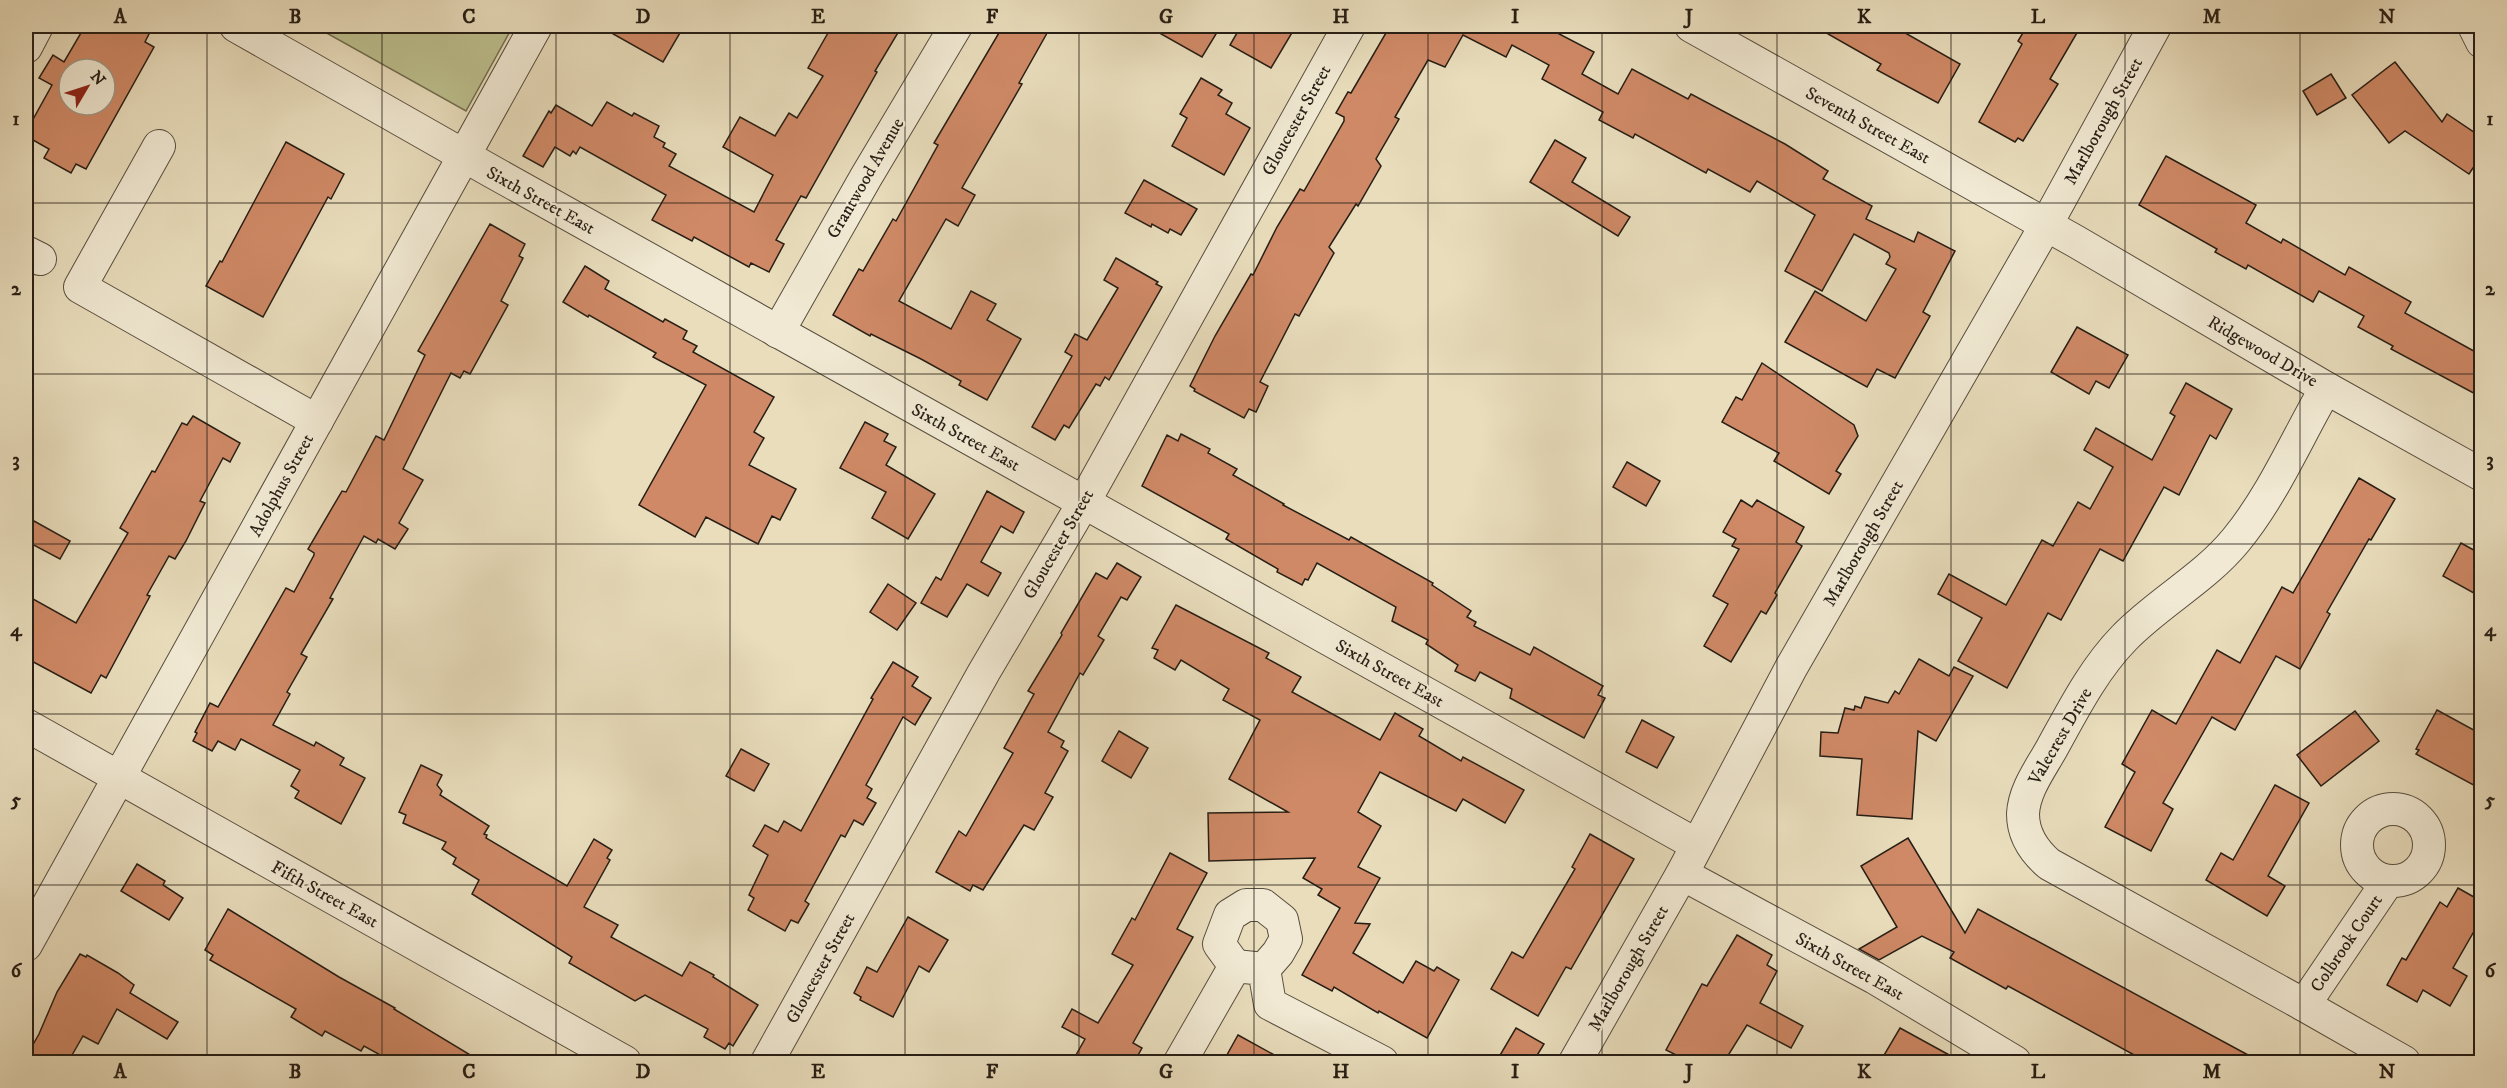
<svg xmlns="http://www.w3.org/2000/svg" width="2507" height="1088" viewBox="0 0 2507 1088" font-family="'IM FELL DW Pica',serif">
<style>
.green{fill:#bcbf8d;stroke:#726e51;stroke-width:1.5}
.building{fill:#cf8966;stroke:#271e15;stroke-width:1.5;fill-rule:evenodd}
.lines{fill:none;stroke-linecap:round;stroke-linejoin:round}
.minor-casing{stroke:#584e3f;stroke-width:34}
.minor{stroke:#f1e9d3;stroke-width:32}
.grid{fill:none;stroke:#271e15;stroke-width:1.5;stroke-opacity:0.55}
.labels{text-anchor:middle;stroke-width:4.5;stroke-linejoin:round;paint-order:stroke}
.street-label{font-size:18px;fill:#271e15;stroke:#f1e9d3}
.neatline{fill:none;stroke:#271e15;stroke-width:2}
.grid-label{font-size:20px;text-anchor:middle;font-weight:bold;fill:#271e15}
</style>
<rect width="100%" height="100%" fill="#e9ddbc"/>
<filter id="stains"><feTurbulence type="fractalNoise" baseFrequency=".00333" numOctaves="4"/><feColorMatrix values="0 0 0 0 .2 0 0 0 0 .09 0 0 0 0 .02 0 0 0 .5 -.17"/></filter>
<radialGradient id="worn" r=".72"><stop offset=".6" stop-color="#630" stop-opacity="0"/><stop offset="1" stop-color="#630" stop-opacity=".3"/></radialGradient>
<path class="green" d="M314,26h199l-47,85z"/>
<g class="building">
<path d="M85,26h53l12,6 -5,10 9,5 -68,122 -10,-5 -5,9 -27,-15 5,-9 -23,-13v-4l26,-47 -13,-7 14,-23 11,7zM69,69h36v36h-36z"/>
<path d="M599,26h85l-21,36z"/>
<path d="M832,26h70l-27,45 2,1 -71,126 -5,-2 -25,44 8,4 -15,28 -18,-9 -2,4 -55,-30 -2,4 -40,-21 14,-25 -86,-48 -4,7 -3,-3 -3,5 -15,-9 -12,20 -20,-11 26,-45 2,2 5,-8 36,21 15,-24 25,14 2,-3 25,13 -5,11 11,6 -2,4 13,7 -7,12 85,46 19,-37 -50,-28 17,-30 35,19 14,-23 8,5 26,-42 -15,-8z"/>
<path d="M1003,26h48l-32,57 3,1 -60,104 13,7 -17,31 -12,-7 -47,82 52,28 20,-38 25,13 -9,16 34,19 -34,61 -28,-15 2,-4 -40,-22 -50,-25 -1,2 -37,-21 26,-46 4,2 30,-52 3,2 42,-76 -4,-2z"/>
<path d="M1147,26h54l15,8 -14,23z"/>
<path d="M1241,26h55l-25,42 -41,-23z"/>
<path d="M1390,26h154l50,26 -12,22 36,20 14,-25 56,30 3,-5 94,50 43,27 -5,8 49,27 -6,13 48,23 4,-10 37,19 -32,61 7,4 -35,62 -18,-9 -10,18 -82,-45 30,-51 51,30 30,-52 -10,-5 4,-7 -1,-4 -35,-19 -32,57 -37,-20 30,-56 -58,-34 -7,11 -42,-23 -2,4 -71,-39 -2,4 -34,-18 4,-8 -61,-33 7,-14 -37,-20 -6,12 -43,-22 -18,32 -17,-7 -33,57 4,2 -23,40 5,7 -23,40 -2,-2 -27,43 5,6 -35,63 -4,-2 -35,68 8,4 -12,26 -7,-3 -5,9 -50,-27 1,-2 -5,-3 25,-50 36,-62 2,1 24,-48 23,-38 4,2 40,-70v-4l-8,-4 12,-21 3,1z"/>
<path d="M1814,26h79l67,38 -22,39 -61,-33 4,-6z"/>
<path d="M2027,26h54l-31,53 8,5 -35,57 -5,-3 -3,4 -36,-20 43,-78 -4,-3z"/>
<path d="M2395,62l47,60 5,-8 34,23v19l-12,18 -64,-43 -16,12 -37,-48z"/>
<path d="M2331,74l15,24 -29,17 -14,-24z"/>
<path d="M1201,78l21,12 -4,5 14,8 -6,11 24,14 -26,47 -52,-29 15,-28 -7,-4z"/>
<path d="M1555,140l31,18 -14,24 58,35 -12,19 -88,-54z"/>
<path d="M286,142l58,32 -13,25 -3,-2 -65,120 -57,-31 14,-25 2,1z"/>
<path d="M2166,156l90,49 -10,18 35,20 2,-4 62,36 4,-8 62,35 -6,11 76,42v42l-90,-48 2,-3 -35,-19 6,-11 -45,-25 -6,11 -65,-37 -2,4 -31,-17 2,-3 -78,-44z"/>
<path d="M1144,180l53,29 -16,26 -11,-6 -2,4 -16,-9 -1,3 -26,-14z"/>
<path d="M490,224l35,20 -6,12 4,2 -22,43 7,4 -38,69 -6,-3 -4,7 -9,-5 -48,96 20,11 -24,43 9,6 -13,20 -17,-10 -2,4 -12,-7 -34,62 3,1 -32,55 6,3 -20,35 3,2 -17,31 41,21 2,-4 28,16 -4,7 25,13 -24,46 -46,-26 4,-7 -8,-5 9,-16 -59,-31 -6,11 -17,-9 -6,10 -19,-10 4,-8 -2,-1 15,-29 8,4 68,-119 8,4 20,-37v-2l-6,-4 34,-58 4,1 30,-56 8,4 41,-85 -7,-4z"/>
<path d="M1116,258l42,24 -2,2 6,3 -53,93 -4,-3 -5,9 -4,-2 -27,44 -5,-3 -9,15 -23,-13 40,-71 -7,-4 10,-18 12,6 31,-52 -14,-8z"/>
<path d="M585,266l24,15 -4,8 58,33 2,-3 22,12 -4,8 14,7 -4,6 81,45 -20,35 10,6 -15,27 47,24 -16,31 -8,-4 -14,28 -52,-27 -11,20 -56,-32 67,-120 -53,-28 3,-4 -67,-38 -1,2 -25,-15z"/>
<path d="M2077,327l51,28 -19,33 -13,-7 -7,13 -38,-22z"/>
<path d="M1762,363l92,62 4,11 -22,35 5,3 -12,20 -55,-33 5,-8 -57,-31 14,-25 6,3z"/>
<path d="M2186,383l46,26 -16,30 -6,-4 -31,60 -15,-8 -41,74 -23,-12 -39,71 -13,-7 -41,75 -49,-27 24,-43 -44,-24 11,-20 57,31 36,-65 11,6 25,-44 12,7 23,-42 -29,-17 12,-22 56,32 23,-44 -5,-3z"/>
<path d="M193,416l47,27 -10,19 -7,-4 -23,43 5,2 -19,38 -11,18 -6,-3 -22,39 3,1 -44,82 -5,-3 -10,18 -65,-35v-63l50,28 52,-90 -8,-5 32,-57 3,1 27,-49 5,2z"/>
<path d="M865,422l23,12 -4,7 12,6 -10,18 49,29 -27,45 -36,-21 14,-26 -46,-24z"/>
<path d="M1181,434l29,15 -2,4 29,16 -4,6 51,29 -1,1 66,35 2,-3 82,46 -1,2 39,26 -4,6 9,5 -2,4 56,29 4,-8 69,39 -5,9 7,3 -21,40 -74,-40 2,-9 -32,-17 -5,9 -20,-10 3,-6 -32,-21 2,-4 -36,-19 4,-14 -79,-44 -9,17 -3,-1 -3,6 -25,-13 1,-3 -52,-30 3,-5 -87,-48 25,-51 11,6z"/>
<path d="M1627,462l33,19 -14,25 -33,-19z"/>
<path d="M2359,478l36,21 -24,41 -2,-1 -42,73 3,2 -30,55 -24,-13 -41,74 -23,-13 -49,86 10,6 -22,42 -46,-24 30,-55 -13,-8 30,-54 24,14 41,-74 23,13 42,-76 11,6z"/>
<path d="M987,491l37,21 -11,21 -12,-7 -20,36 20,11 -13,23 -21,-12 -20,33 -26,-14 15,-26 5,3z"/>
<path d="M1741,500l11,7 5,-7 47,27 -8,15 6,4 -27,47 2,2 -11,19 -5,-3 -30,51 -27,-16 24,-42 -15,-8 26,-47 -7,-3 4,-7 -13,-7z"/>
<path d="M34,521l36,20 -10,18 -34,-18z"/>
<path d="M2461,543l20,11v43l-38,-21z"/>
<path d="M1117,563l24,14 -14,23 -6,-3 -23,39 6,4 -21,35 -3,-2 -32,59 16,9 -3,6 7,4 -23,42 8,4 -19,33 -10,-5 -41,65 -10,-5 -3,6 -34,-19 23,-41 7,5 47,-83 -9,-5 30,-54 -6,-3 34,-56 -1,-2 35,-60 11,6z"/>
<path d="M888,584l28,19 -19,27 -27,-18z"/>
<path d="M1176,605l93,48 -3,5 35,19 -9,15 88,48 15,-27 28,16 -4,7 42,25 2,-4 61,33 -19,33 -42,-24 -7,12 -76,-39 -22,40 23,14 -23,41 22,11 -25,45 15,1 -17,29 50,30 13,-22 18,10 3,-4 22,13 -32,58 -48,-27 -1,2 -44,-26 -2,4 -30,-16 38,-67 -22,-13 4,-6 -19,-11 12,-20 -106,3 -1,-48 80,-1 -59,-33 31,-59 -37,-20 6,-11 -48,-29 -6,10 -21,-12 4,-8 -6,-2z"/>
<path d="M1919,659l30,17 5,-9 19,9 -37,65 -18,-10 -6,88 -55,-4 5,-56 -42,-3 1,-24 17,1 7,-25 9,2 1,-4 6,2 4,-11 23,6 7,-12 4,3z"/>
<path d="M893,662l25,15 -6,9 19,12 -16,27 -12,-8 -37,68 6,4 -5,9 9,5 -13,22 -9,-5 -9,17 -4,-2 -36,66 4,3 -11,19 -7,-3 -6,11 -37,-21 6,-12 -5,-3 19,-40 -15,-9 12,-21 13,7 6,-11 17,10 72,-132 -2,-1z"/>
<path d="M2437,710l44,24v55l-65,-35 3,-4 -3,-1z"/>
<path d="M2355,711l24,30 -58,45 -24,-31z"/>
<path d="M1642,720l32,17 -17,31 -31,-16z"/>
<path d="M1119,731l29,17 -17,30 -29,-17z"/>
<path d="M741,749l28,15 -15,27 -28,-15z"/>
<path d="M421,765l21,10 -5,10 5,6 -2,4 49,31 -5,8 3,1 -1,3 81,48 27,-47 18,11 -5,8 3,2 -26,47 34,18 -7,12 71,39 8,-14 24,13 -1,2 45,28 -25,41 -4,-3 -4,6 -21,-12 4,-8 -63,-34 -10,6 -66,-38 3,-6 -100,-63 7,-14 -26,-16 3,-6 -14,-9 4,-7 -43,-19 3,-8 -7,-3z"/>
<path d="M2275,785l34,18 -41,73 17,10 -18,30 -61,-36 15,-27 12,7z"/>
<path d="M1590,834l44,25 -63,110 -5,-2 -28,49 -47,-27 21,-37 11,6 52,-89 -3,-2z"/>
<path d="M1908,838l57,95 13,-24 283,153h-114l-139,-76 -2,3 -56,-31 4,-6 -32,-16 -43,24 -20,-11 38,-22 -36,-61z"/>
<path d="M1170,853l37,20 -30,56 16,8 -60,106 9,5 -8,14 -11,-3 -2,3h-49l13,-23 -23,-12 10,-18 26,14 35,-58 -21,-11 20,-36 3,2z"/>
<path d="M137,864l28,17 -2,4 20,13 -14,22 -48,-29z"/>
<path d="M2458,888l23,13v18l-28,49 14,8 -17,30 -27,-16 -6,12 -30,-17 15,-27 4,2 34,-58 7,5z"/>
<path d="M228,909l111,68 56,31 -1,1 88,53h-89l-29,-16 -3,5 -36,-20 -3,5 -31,-19 5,-8 -86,-49 3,-5 -8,-5z"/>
<path d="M908,917l40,23 -19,32 -10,-6 -26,51 -33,-17 1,-3 -7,-4 13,-26 10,5z"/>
<path d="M1737,935l35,20 -5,10 10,6 -17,32 43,23 -12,22 -44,-23 -23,37h-34l-24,-12 36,-66 5,2z"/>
<path d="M80,954l6,3 1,-2 31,18 16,12 -4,8 48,29 -11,17 -50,-30 -19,35 -15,-8 -15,26h-42v-5l13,-23 18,-42z"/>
<path d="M1516,1028l28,16 -11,18h-37z"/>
<path d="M1900,1028l62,34h-82z"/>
<path d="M1238,1035l49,27h-64z"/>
</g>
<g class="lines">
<defs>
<g id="minor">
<path d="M236,26l255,145 1206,674"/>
<path d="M1691,26l384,215 251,147 156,87"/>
<path d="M2474,26l8,16"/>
<path d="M26,47l11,-21"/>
<path d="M159,146l-79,141 237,134"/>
<path d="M26,252l14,7"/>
<path d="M778,332l88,-155 90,-151"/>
<path d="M2326,388c-29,50 -53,107 -90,152 -32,39 -77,62 -112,98 -31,32 -51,72 -72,110 -11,20 -28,42 -29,66 0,21 11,37 26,50l255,141 100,57"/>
<path d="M26,725l599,337"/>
<circle cx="2393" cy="845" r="36"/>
<path d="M1682,874l193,104 140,84"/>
<path d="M26,945l510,-919"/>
<path d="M1235,966l-16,-22 11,-29 16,-10h17l19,15 4,19 -8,14 -14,16"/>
<path d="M2304,1005l84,-124"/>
<path d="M767,1062l217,-390 100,-170 265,-476"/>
<path d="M1180,1062l55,-96 29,3 6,35 112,58"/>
<path d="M1575,1062l107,-188 109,-206 255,-443 109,-199"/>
</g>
</defs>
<use href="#minor" class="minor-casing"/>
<use href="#minor" class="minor"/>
</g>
<path class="grid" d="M207,26v1036M382,26v1036M556,26v1036M730,26v1036M905,26v1036M1079,26v1036M1254,26v1036M1428,26v1036M1602,26v1036M1777,26v1036M1951,26v1036M2125,26v1036M2300,26v1036M26,203h2456M26,374h2456M26,544h2456M26,714h2456M26,885h2456"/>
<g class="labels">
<g class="street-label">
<text transform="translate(1296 120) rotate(-61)" y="6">Gloucester Street</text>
<text transform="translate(2103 121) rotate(-61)" y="6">Marlborough Street</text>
<text transform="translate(1868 125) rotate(29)" y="6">Seventh Street East</text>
<text transform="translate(865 178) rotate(-60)" y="6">Grantwood Avenue</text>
<text transform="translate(541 200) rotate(29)" y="6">Sixth Street East</text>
<text transform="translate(2263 351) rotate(30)" y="6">Ridgewood Drive</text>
<text transform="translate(966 437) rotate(29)" y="6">Sixth Street East</text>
<text transform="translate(281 485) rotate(-61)" y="6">Adolphus Street</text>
<text transform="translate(1863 543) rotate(-60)" y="6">Marlborough Street</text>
<text transform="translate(1058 544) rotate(-60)" y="6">Gloucester Street</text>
<text transform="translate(1390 673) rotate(29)" y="6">Sixth Street East</text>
<text transform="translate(2060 736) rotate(-60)" y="6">Valecrest Drive</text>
<text transform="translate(325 894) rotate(29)" y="6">Fifth Street East</text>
<text transform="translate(2346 943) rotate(-56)" y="6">Colbrook Court</text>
<text transform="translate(1850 966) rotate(29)" y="6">Sixth Street East</text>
<text transform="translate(820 968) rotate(-61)" y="6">Gloucester Street</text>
<text transform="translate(1628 968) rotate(-60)" y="6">Marlborough Street</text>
</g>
</g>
<rect width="2507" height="1088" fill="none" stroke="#e9ddbc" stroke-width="66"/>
<g transform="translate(87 87) rotate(51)"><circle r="28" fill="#f1e9d3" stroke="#a09887" stroke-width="1.5"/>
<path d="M0-4.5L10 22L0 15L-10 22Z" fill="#8f2418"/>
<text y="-9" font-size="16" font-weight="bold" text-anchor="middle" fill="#271e15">N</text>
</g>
<rect x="33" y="33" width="2441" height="1022" class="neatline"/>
<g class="grid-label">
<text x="120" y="23">A</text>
<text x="295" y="23">B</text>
<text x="469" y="23">C</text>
<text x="643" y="23">D</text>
<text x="818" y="23">E</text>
<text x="992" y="23">F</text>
<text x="1166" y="23">G</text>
<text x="1341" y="23">H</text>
<text x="1515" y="23">I</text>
<text x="1689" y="23">J</text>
<text x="1864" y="23">K</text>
<text x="2038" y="23">L</text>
<text x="2212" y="23">M</text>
<text x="2387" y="23">N</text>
<text x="16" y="125">1</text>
<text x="2490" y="125">1</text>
<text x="16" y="295">2</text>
<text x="2490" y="295">2</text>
<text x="16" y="466">3</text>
<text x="2490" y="466">3</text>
<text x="16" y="636">4</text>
<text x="2490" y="636">4</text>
<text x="16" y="806">5</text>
<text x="2490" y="806">5</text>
<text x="16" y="977">6</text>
<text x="2490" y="977">6</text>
<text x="120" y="1078">A</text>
<text x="295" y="1078">B</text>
<text x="469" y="1078">C</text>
<text x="643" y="1078">D</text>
<text x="818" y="1078">E</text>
<text x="992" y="1078">F</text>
<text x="1166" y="1078">G</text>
<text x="1341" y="1078">H</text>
<text x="1515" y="1078">I</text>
<text x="1689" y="1078">J</text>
<text x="1864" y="1078">K</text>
<text x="2038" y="1078">L</text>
<text x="2212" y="1078">M</text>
<text x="2387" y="1078">N</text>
</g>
<rect width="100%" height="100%" filter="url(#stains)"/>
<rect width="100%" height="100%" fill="url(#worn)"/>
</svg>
